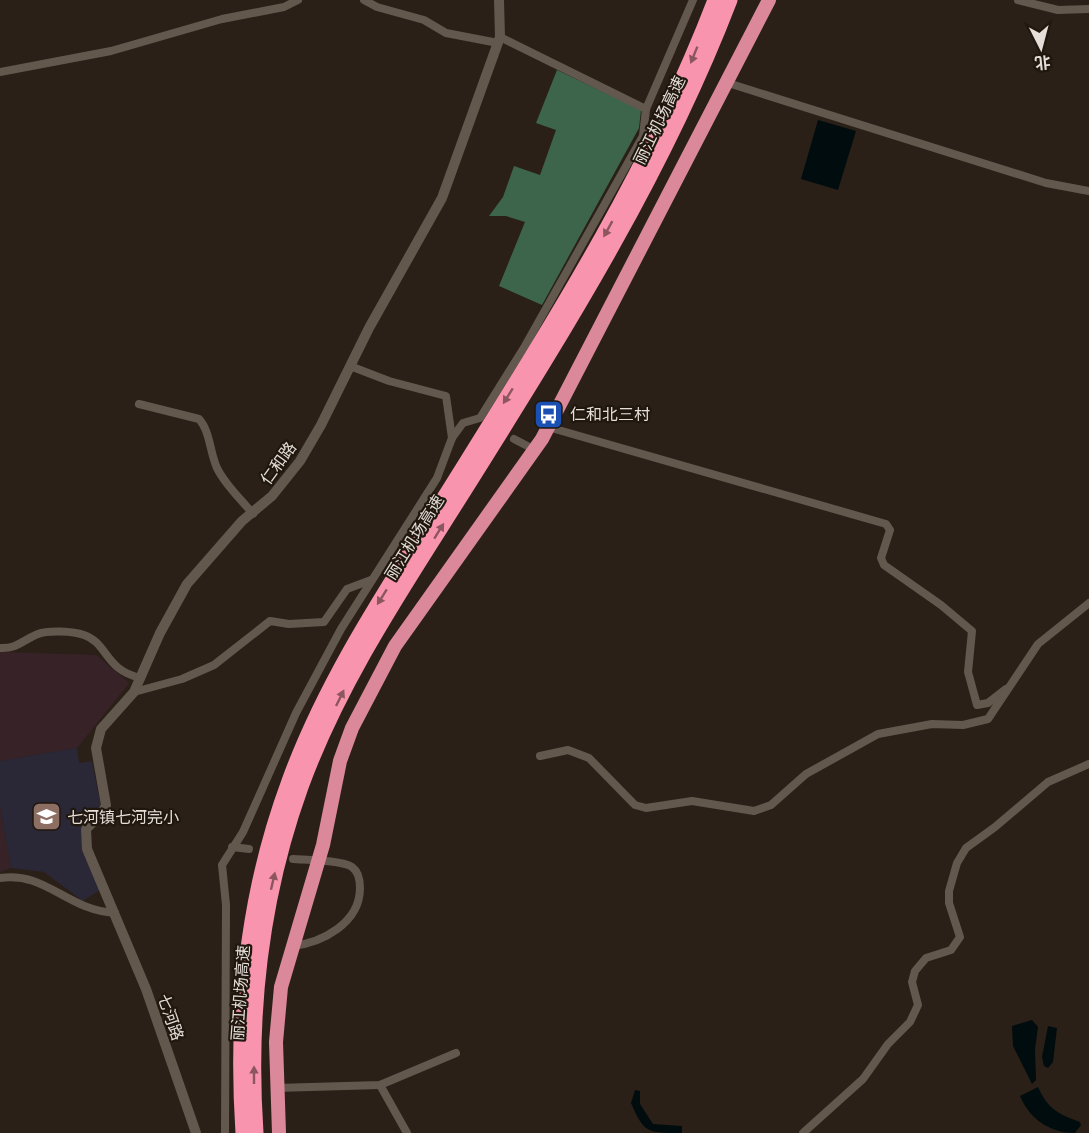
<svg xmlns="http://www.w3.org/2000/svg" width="1089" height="1133" viewBox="0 0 1089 1133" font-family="Georgia,'Noto Sans SC',serif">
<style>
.industrial{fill:#372327}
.education{fill:#2a2737}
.forest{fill:#3d654b}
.water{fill:#000c0e}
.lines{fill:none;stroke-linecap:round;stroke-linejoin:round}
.minor{stroke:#63584e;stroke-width:8}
.tertiary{stroke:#63584e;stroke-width:10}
.trunk{stroke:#db889b;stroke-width:14}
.motorway{stroke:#f994ae;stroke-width:15}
.oneway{fill:#8c565e}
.labels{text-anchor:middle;stroke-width:4.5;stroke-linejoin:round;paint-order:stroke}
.street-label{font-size:16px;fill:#e4ddd8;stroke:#20170e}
.poi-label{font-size:16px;fill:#e4ddd8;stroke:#20170e;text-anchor:start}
</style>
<rect width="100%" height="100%" fill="#2a2017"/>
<g class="industrial">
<path d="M0,652l96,3 33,28 -52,65 -77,13z"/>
<path d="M0,805l11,63 -11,4z"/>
</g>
<path class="education" d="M77,748l2,15 13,-2 9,46 -20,19 2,27 17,37 -17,11 -39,-29 -33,-4 -11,-63v-44z"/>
<path class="forest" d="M557,70l84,40 -2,18 -97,177 -43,-19 26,-64 -19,-6h-17l14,-19 11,-31 26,9 16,-45 -20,-7z"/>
<g class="water">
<path d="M818,120l38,11 -18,59 -37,-11z"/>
<path d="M1032,1020l6,7 -3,22 1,31 -4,4 -19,-38 -1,-20z"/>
<path d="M1048,1026l9,2 -4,34 -5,6 -4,-2 -2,-9z"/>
<path d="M1038,1087c10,22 20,27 42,35l1,3 -6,8c-24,0 -45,-13 -55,-37z"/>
<path d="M635,1090l5,1v13l13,20 29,2v7c-35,0 -38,0 -51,-30z"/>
</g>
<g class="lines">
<g class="minor">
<path d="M364,0l13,7 47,13 22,13 52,10"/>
<path d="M1018,0l40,10 31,-1"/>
<path d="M500,37l146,72"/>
<path d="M0,72l111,-21 111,-32 62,-12 14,-7"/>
<path d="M728,83l318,100 43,8"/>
<path d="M350,366l39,15 57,15 6,42"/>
<path d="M139,404l60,15c11,12 11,34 18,49 8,17 24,31 36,46"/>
<path d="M548,427l338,97 4,6 -9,28 3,7 57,40 31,26 -4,41 9,33 11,-2 18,-14"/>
<path d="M514,439l21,11"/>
<path d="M0,648c17,1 23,-8 38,-14 10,-4 35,-3 46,1 24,8 20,35 57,43"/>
<path d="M134,692l48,-13 32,-14 56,-44 19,3 35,-2 23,-33 24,-9"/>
<path d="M540,756l28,-6 21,8 46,47 11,3 46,-7 62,10 17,-6 35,-31 72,-40 54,-10 31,1 25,-6 50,-75 51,-41"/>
<path d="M232,847l17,2"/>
<path d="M0,878c46,-7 66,32 115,35"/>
<path d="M292,946c30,-3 68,-23 68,-58 0,-7 -1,-16 -8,-21 -10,-7 -46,-7 -59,-8"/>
<path d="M380,1085l27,48"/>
<path d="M276,1088l104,-3 76,-32"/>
<path d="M225,1133l1,-228 -4,-40 21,-33 53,-119 45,-84 96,-151 15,-40 11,-15 17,-5 45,-72 118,-210 3,-27 47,-109"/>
<path d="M803,1133l60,-54 25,-35 22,-22 8,-17 -6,-23 3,-11 11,-13 25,-8 9,-13 -11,-34v-12l8,-28 9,-15 29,-21 53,-45 41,-18"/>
</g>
<path class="tertiary" d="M196,1133l-50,-144 -59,-140 -1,-20 17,-17 3,-7 -10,-57 5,-19 33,-37 26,-59 27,-49 55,-63 30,-25 28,-35 21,-36 48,-97 73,-130 58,-161 -1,-37"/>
<path class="trunk" d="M279,1133l-3,-91 5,-55 42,-142 17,-84 12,-33 43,-82 147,-207 227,-439"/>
<g class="motorway">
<path d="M243,1133c-8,-119 4,-239 46,-352 39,-107 104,-201 163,-296 98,-157 197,-312 263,-485"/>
<path d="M256,1133c-8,-117 5,-235 45,-346 40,-110 108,-208 170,-307 97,-155 193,-308 259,-480"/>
</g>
</g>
<defs><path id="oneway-solid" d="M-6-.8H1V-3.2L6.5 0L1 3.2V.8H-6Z" transform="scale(1.5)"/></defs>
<g class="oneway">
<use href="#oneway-solid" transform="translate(694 55) rotate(112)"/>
<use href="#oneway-solid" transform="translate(608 229) rotate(119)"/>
<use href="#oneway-solid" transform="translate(508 396) rotate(122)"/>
<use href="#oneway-solid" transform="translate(439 531) rotate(-58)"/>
<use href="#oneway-solid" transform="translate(382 597) rotate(122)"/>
<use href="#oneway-solid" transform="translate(340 698) rotate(-64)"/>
<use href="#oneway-solid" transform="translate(273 881) rotate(-77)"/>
<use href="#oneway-solid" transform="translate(254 1075) rotate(-90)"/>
</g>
<defs>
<symbol id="bus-square" viewBox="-11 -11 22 22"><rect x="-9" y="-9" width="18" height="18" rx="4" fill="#1a4fb4" stroke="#20170e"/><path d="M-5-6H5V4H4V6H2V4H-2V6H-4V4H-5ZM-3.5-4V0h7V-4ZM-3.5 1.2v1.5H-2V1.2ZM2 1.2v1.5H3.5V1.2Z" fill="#fff"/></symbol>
<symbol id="school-square" viewBox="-11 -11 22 22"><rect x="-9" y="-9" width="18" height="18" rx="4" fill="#8d6e63" stroke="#20170e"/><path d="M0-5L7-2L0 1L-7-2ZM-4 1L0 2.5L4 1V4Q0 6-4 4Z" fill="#fff"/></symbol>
</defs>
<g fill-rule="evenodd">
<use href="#bus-square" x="532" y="398" width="33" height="33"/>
<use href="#school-square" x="30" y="800" width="33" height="33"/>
</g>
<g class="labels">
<g class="street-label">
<text transform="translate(659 120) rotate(-64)" y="6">丽江机场高速</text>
<text transform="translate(278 463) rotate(-54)" y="6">仁和路</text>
<text transform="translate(414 537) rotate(-58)" y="6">丽江机场高速</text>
<text transform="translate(240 993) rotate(-86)" y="6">丽江机场高速</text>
<text transform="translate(171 1017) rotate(71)" y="6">七河路</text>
</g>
<g class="poi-label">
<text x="570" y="420">仁和北三村</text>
<text x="67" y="823">七河镇七河完小</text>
</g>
</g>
<g transform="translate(1041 48) rotate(174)" stroke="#20170e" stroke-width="4.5" paint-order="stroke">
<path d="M0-4.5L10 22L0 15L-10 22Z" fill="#e4ddd8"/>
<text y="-9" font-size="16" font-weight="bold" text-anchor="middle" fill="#e4ddd8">北</text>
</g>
</svg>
